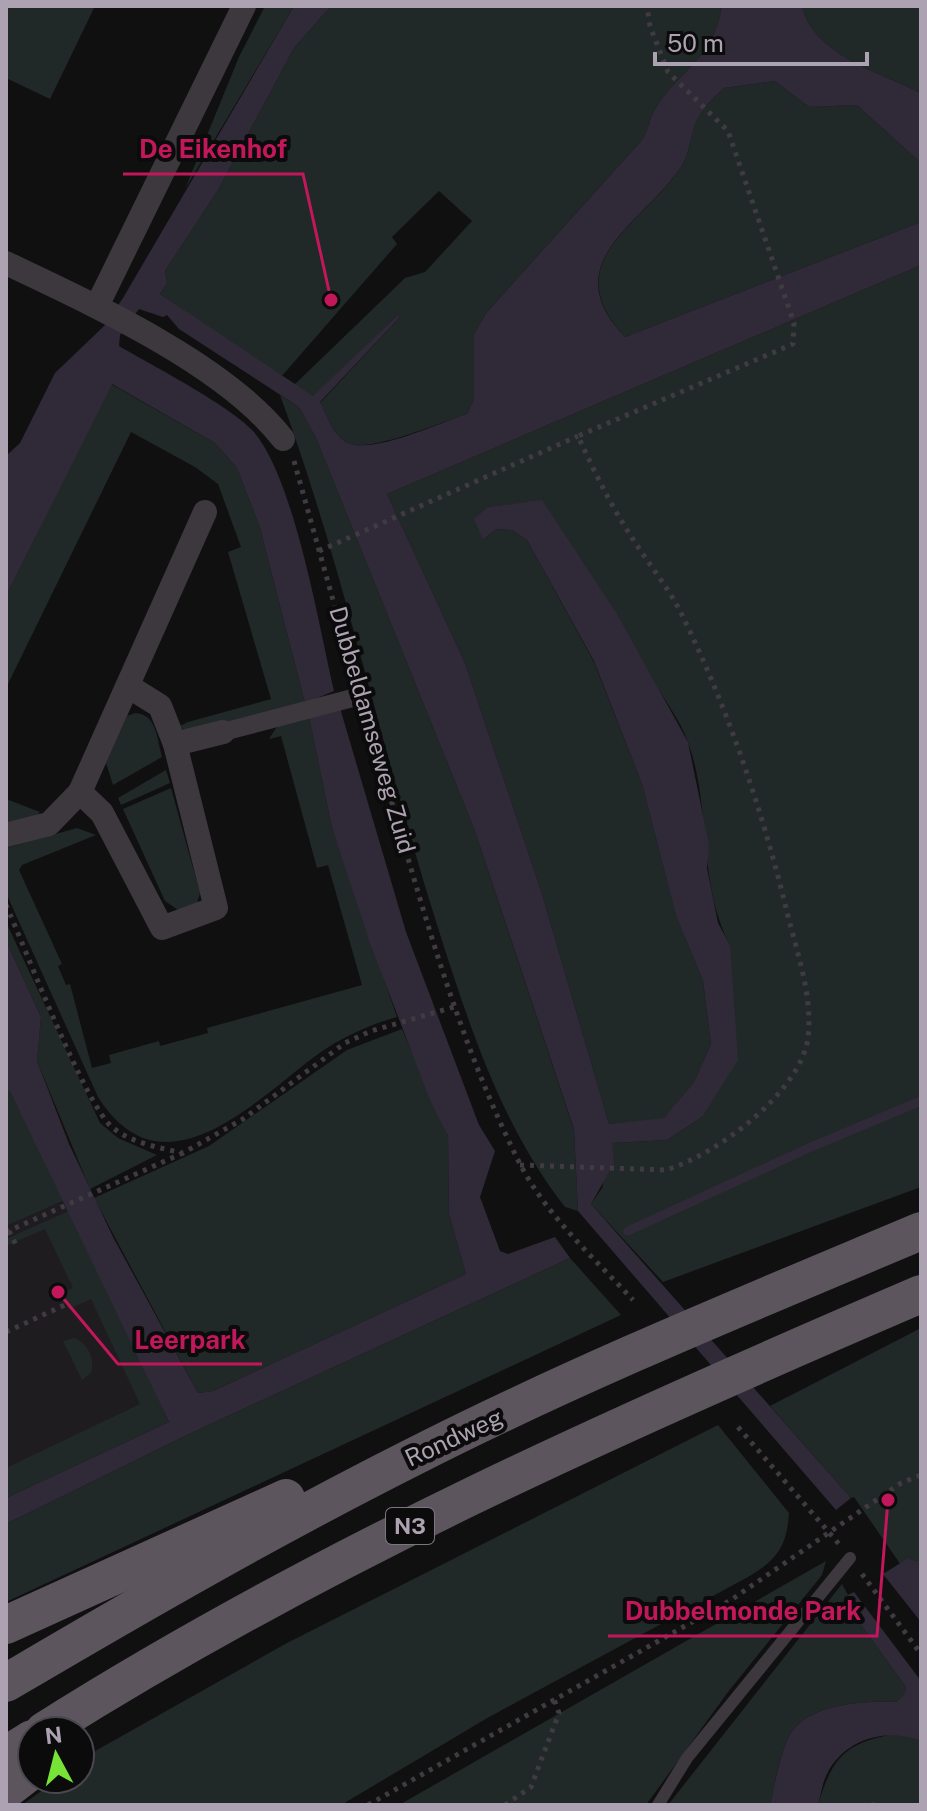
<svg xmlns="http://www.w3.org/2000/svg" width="927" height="1811" viewBox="0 0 927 1811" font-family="'Public Sans',sans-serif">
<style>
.built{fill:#1e1c1e}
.green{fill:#212828}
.water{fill:#302a38}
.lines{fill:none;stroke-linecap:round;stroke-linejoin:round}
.stream{stroke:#302a38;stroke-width:9}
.path{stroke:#403b42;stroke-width:5;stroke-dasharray:4 6;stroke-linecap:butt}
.service{stroke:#3c383d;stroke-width:12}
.pedestrian{stroke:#3c383d;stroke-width:18}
.minor{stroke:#3c383d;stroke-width:24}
.trunk{stroke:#5c555d;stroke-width:38}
.labels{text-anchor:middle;stroke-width:8;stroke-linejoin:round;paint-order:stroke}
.shield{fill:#0c0b0c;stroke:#7c7580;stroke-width:2}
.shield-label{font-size:22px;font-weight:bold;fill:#aca2b1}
.street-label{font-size:24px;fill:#aca2b1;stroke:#0c0b0c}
.leader{fill:none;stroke:#c2185b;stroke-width:3}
.callout-dot{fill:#c2185b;stroke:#0c0b0c;stroke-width:3}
.callout-label{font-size:26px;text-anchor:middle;font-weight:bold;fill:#c2185b;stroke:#0c0b0c;stroke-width:8;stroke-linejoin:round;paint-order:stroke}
</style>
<rect width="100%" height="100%" fill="#111011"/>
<path class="built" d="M6,1070l157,333 -157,75z"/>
<g class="green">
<path d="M6,6h89l-45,93 -44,-21z"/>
<path d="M265,6h29l-109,183 54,-132z"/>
<path d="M331,6h391c-10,57 -42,61 -68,105 -5,9 -5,19 -12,29l-155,172 -13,22v65l-7,15c-26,8 -96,39 -119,29 -15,-7 -21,-27 -28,-40l80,-86 -2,-2 -76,75 -9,6 -19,-11 111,-107 20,-6 47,-51 -33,-30 -47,46 5,7 -116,133 -121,-83 7,-11 -2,-12 53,-81 76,-142z"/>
<path d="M802,6h119v87c-40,-20 -108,-38 -119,-87z"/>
<path d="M775,81l34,26 48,-2 64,58v59l-296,115c-70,-76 17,-111 56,-170 10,-15 9,-37 19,-52 5,-9 16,-20 24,-27z"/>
<path d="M921,265v922l-258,95 -72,-78 11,-16 10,-45 55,-3 35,-23 28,-172c-33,-62 -18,-137 -42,-203 -7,-20 -22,-40 -33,-59 -35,-63 -73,-122 -113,-182l-54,6 -5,33 13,-11 16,1 15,10 67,122 48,122 34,130 27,67 8,63 -17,38 -30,37 -55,5 -67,-230 -77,-231 -78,-169z"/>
<path d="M111,384l104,59 22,25 23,60 45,175 -119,29 -6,-6 8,-4 83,-23 -43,-147 13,-5 -23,-63 -23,-17 -64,-35 -125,256v-92z"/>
<path d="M280,395l19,12 17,31 159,393 99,299 4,81 -13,-4c-63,-80 -96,-182 -127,-279 -56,-176 -94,-359 -158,-533z"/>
<path d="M135,713c22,1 22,26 27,44l-49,28 -7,-22 21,-47z"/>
<path d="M309,717l23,111 65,189c-29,8 -59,22 -83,40 -62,47 -152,141 -216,40l-92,-204v-45l71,-20 19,7 -74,30 -3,5 43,94 -4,2 8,19 4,-1 22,84 19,-5 -2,-8 50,-14 1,5 48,-13 -1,-5 155,-43 -34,-120 -11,3 -36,-132 -12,3 9,-14z"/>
<path d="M166,770l4,13 -49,22 -3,-7z"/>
<path d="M171,788l29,105 -3,10 -19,7 -13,-9 -42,-92z"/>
<path d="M6,799l34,13 -4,5 -30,10z"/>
<path d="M6,922l94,201 18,15 39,17 -67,34 -53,-128 4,-44 -35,-76z"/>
<path d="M402,1029l46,107 1,78 17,60 -253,117 -15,2 -104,-195 115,-52 138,-96z"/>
<path d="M10,1090l54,110 -58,26v-134z"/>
<path d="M69,1211l100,211 -163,76v-30l134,-64 -49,-105 -22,10 -5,-11 -6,3 -3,-5 18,-8 -28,-59 -39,17v-7z"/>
<path d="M570,1258l51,57 -615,287v-78l181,-89z"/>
<path d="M921,1328v266l-67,-97 -3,1 -81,-92z"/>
<path d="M74,1338c14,5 21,21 17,35l-9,7 -19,-39z"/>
<path d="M718,1425l71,88c-2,33 -12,47 -41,64l-259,140 -148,88h-319l36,-26h22v-16l17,-13 190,-107z"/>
<path d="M826,1561l-4,14 -94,117 -82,113h-247z"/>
<path d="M842,1584l6,11 -2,9 60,83 -2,8 -8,7c-32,-1 -91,1 -108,36 -9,20 -13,45 -18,67h-102z"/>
<path d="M902,1733l19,8v64h-103c15,-52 31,-64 84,-72z"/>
</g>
<g class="water">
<path d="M294,6h37l-37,42 -76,142 -53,81 2,12 -7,11 153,102 85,-81 2,2 -80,85c7,14 13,34 28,41 27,11 90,-20 119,-29l7,-15v-65l13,-22 155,-172c7,-10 7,-20 12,-29 26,-44 58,-48 68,-105h80c11,49 79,67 119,87v70l-64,-58 -48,2 -34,-26 -51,7c-8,7 -19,18 -24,27 -10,15 -9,37 -19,52 -39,58 -127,95 -56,170l296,-115v43l-534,229 78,169 77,231 67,230 55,-6 30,-36 17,-38 -8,-63 -27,-66 -34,-131 -48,-123 -67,-121 -15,-10 -16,-1 -13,11 -9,-21 14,-12 54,-7 75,114 71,128 21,103 -2,23 11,55 12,22 8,115 -36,57 -35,23 -55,3 2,20 -23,41 260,294 -15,12 -258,-299 -4,-82 -99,-298 -159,-393 -17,-31 -120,-78 -12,-14 -4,2 -24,-8 -19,26 -1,11c34,20 110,59 134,85 41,46 66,195 81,260l-29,12 -45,-175 -23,-60 -22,-25 -103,-59 -106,212v-140l14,-13 35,-70 49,-47 19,-28z"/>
<path d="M340,708l66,224 73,193 16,26 -15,46 20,54 8,3 47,-17 15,21 -383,177 -181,89v-26l163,-76 -159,-331 -4,1v-151l35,76 -4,44 32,83 44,93 85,156 15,-2 253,-117 -17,-60 -1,-78 -18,-36 -59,-154 -39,-118 -23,-111z"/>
<path d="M907,1559l14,3v60l-38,-48z"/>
<path d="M854,1592l67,89v60c-34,-14 -77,-2 -94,33 -5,9 -6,21 -9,31h-48c5,-22 9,-46 18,-67 17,-35 76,-37 108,-36l8,-7 2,-8 -60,-83 2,-9z"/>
</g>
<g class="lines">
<path class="stream" d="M628,1231l183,-84 110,-46"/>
<g class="path">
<path d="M294,461l60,214"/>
<path d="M319,551l259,-115"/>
<path d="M366,715c46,151 83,308 154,449 27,52 74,94 113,136"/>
<path d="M6,905c19,42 79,201 107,223 19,15 47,20 70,25l60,-34 102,-76 26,-12 83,-24"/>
<path d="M520,1165l146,5c50,-15 134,-77 142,-132 5,-42 -11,-85 -21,-126 -25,-103 -60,-207 -108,-303 -14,-26 -34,-50 -50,-76 -20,-31 -36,-64 -51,-97l215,-92 1,-21 -66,-192 -60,-59 -18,-46 -3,-20"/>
<path d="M9,1231l7,14"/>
<path d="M6,1232l177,-79"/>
<path d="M6,1332l61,-28"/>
<path d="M738,1427l101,117"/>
<path d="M862,1574l59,80"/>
<path d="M368,1805l363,-205 170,-117 20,-8"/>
<path d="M505,1805l26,-18 28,-74 -5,-14"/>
<path d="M871,1805h4"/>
</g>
<path class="service" d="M658,1805l29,-47 163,-200"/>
<path class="pedestrian" d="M223,732l137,-36"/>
<g class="minor">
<path d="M6,263c86,41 219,101 277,176"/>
<path d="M97,306l147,-300"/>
<path d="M175,744l48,-12"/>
<path d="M80,792l22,21 60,115 54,-20 -41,-164 -15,-38 -32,-20"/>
<path d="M6,835l43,-11 31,-32 125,-280"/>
</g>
<g class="trunk">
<path d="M6,1625l280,-127"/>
<path d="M6,1683c134,-79 268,-156 407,-226 165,-84 337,-154 508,-226"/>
<path d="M44,1731c277,-175 576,-308 877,-437"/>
<path d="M6,1755l26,-16"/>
<path d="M6,1790l26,-20"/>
</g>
</g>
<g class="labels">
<rect class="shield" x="386" y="1508" width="48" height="36" rx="6"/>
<g class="shield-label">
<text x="410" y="1534">N3</text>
</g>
<g class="street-label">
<text transform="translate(372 730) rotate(74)" y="8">Dubbeldamseweg Zuid</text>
<text transform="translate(454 1438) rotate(-25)" y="8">Rondweg</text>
</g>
</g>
<path class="leader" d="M331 300L303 174H123M58 1292L118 1364H262M888 1500L877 1636H608"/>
<g class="callout-dot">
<circle cx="331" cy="300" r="8"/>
<circle cx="58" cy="1292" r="8"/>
<circle cx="888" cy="1500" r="8"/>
</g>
<g class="callout-label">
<text x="213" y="158">De Eikenhof</text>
<text x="190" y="1349">Leerpark</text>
<text x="743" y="1620">Dubbelmonde Park</text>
</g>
<rect width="927" height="1811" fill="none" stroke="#aca2b1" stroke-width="16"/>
<g transform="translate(56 1755) rotate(353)"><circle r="38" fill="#0c0b0c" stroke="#4c474e" stroke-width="2"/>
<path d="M0-6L14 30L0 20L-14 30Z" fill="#77e336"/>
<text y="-12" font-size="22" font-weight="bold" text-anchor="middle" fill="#aca2b1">N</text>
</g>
<path d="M655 52v12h212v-12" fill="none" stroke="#aca2b1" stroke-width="4"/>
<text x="667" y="52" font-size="24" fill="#aca2b1" stroke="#0c0b0c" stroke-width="6" paint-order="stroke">50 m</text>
</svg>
